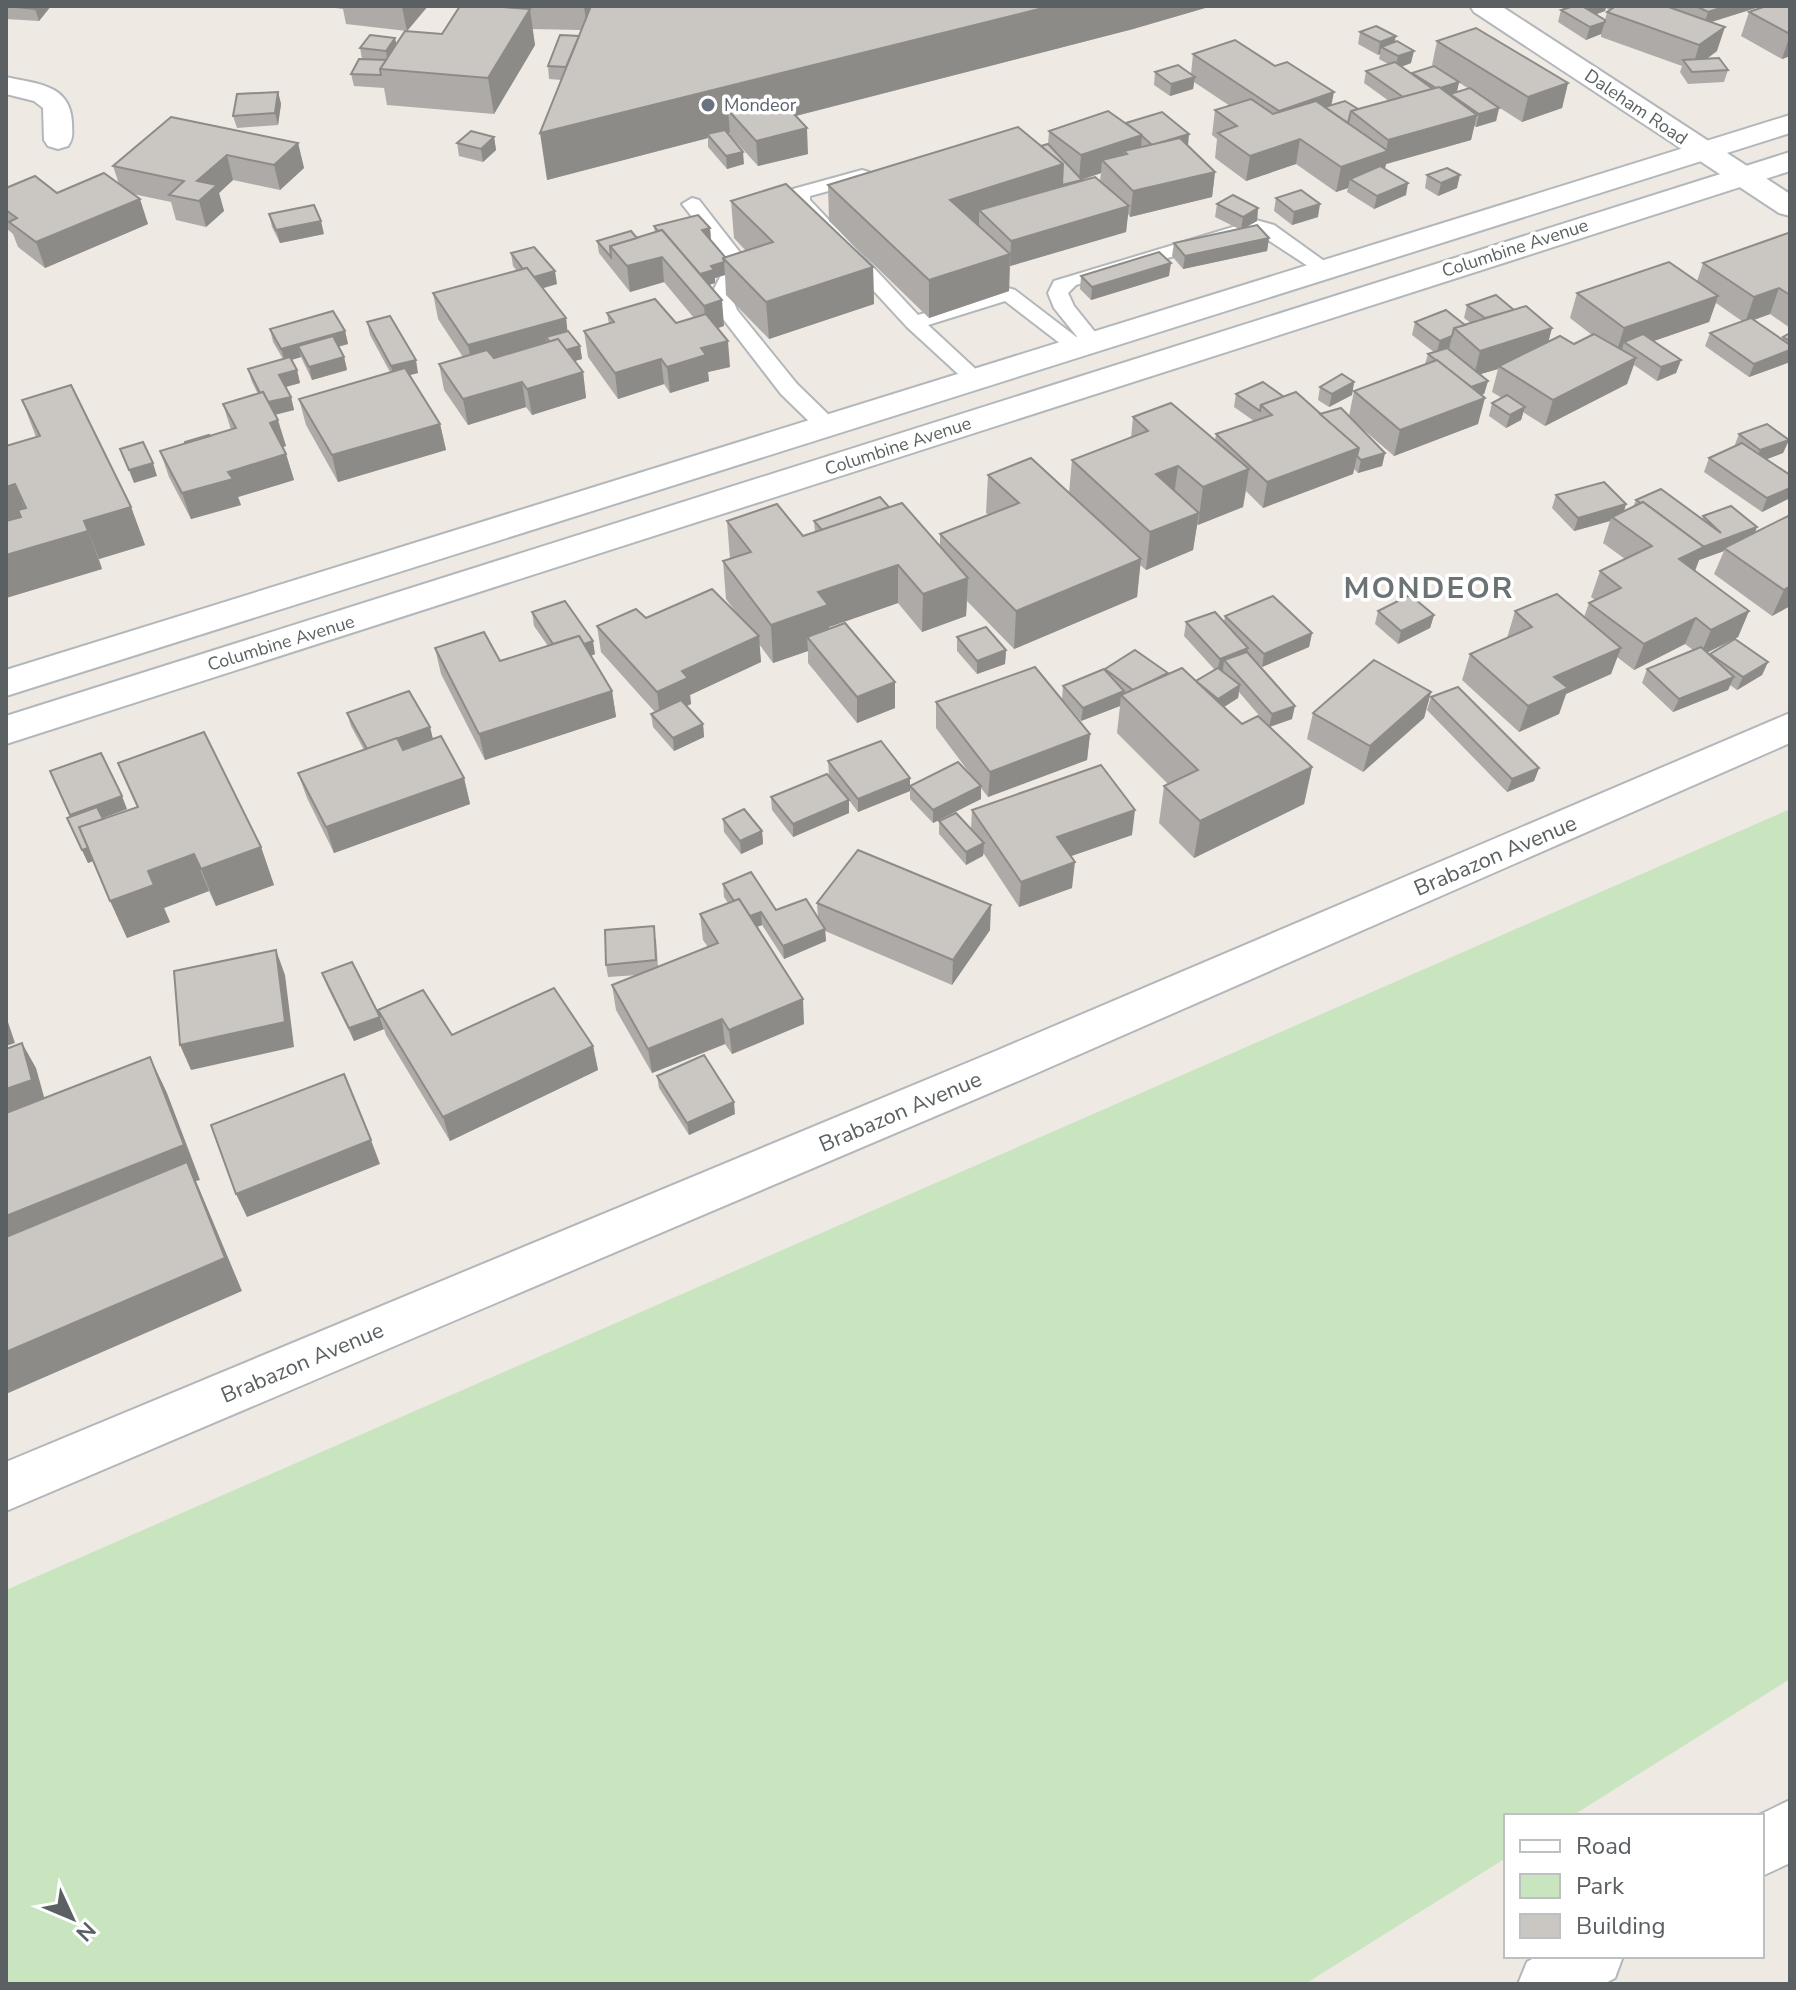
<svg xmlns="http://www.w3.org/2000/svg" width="1796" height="1990" viewBox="0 0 1796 1990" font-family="'Nunito Sans',sans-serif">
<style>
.green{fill:#c8e5bf}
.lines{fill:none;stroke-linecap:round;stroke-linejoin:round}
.lane-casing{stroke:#b3b7ba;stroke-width:4}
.street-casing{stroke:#b3b7ba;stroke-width:4}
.secondary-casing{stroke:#b2b8ba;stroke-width:4}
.lane{fill:#fff;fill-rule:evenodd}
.street{fill:#fff;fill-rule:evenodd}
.secondary{fill:#fff;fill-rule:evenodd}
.wall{fill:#aeaaa7;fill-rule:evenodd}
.shaded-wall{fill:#8d8b88}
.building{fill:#cac6c2;stroke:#8d8b88;stroke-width:2}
.worship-dot{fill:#6b7280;stroke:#fff;stroke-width:3}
.labels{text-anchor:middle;stroke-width:7;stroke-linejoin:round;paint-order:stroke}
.far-worship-label{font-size:18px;fill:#5b616d;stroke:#fff;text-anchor:start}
.far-street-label{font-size:18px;fill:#5b6163;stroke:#fff}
.street-label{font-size:22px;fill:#5b6163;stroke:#fff}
.district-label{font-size:30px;font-weight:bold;letter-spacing:2px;fill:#6c7375;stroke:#fff}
</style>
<rect width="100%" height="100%" fill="#eee9e3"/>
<path class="green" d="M1790,809v870l-218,137h-66v42l-201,126h-1299v-394z"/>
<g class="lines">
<defs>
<g id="lane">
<path d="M862,170l7,2 2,4 -2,4 -59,16v4l108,115 90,-27 7,2 64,49 -25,-31 -6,-15 6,-12 202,-61 18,5 60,43 -10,6 -7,-2 -61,-40 -180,53 -8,8 6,13 29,36 -3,4 -13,1 -10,6 -7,-2 -65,-50 -77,24 54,50 4,4 -11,6 -7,-2 -61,-56 -116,-126 2,-12z"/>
<path d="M692,198l7,2 46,59v8l-14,28 6,15 60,74 38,37 3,5 -3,5h-16l-38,-37 -64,-83 -6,-16 14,-28v-8l-43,-55z"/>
</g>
<g id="street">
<path d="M1470,6h31l289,188v22l-11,-3 -305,-201z"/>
<path d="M6,77c31,7 64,7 66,45 0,9 2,16 -4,24l-10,3 -10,-3 -4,-6 -1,-32 -9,-7 -28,-7z"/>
<path d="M1790,713v30l-760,333 -1024,435v-49l992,-412z"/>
<path d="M1790,1800v63l-28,13v-60h-5z"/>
<path d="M1537,1956h86l-8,22 -11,6h-86l9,-22z"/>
</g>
<g id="secondary">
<path d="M1790,115v18l-1784,563v-26z"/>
<path d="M1790,152v19l-1784,573v-28z"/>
</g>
</defs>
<use href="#lane" class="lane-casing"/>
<use href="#street" class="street-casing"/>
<use href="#secondary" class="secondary-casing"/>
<use href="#lane" class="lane"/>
<use href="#street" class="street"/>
<use href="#secondary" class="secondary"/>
</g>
<g class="wall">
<path d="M6,6h45l-12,15 -33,-2z"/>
<path d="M320,6h108l-21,25 -61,-7 -3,-15z"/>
<path d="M460,6h752l-79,23 -337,87 12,38 -50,12 -28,-31v-2h-2l16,31 -17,5 -19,-22v-9l-161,42 15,-100 -13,-1 -1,-13 31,-30 2,-6 -49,-1 3,16 -41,69 -107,-9 -3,-17 -30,-2 -3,-12 11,-15 -2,-11 35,-10 1,7 46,-11z"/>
<path d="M1565,6h101l8,3 -5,-3h88l-1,2 -44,14 5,29 -10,7 21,12 -4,12 -36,2 -8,-12 2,-6 -81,-29v-3l-15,6 -28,-18 3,-12 6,-2zM1606,8l4,2 -3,2 -2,8 -9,-6 9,-3z"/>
<path d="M1757,6h33v50l-8,3 -41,-23 8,-24 11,-4z"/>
<path d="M1360,32l35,10 16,21 -10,4 11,7v-1l22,-7 -2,-1 5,-24 131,42 -6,25 -40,14 -41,-26 18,12 -3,13 -20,6 -2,-1 -3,14 -85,24 -1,5 21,26 -32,14 -27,-17 1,-4 -12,4 -40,-28 -50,17 -31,-23 2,-19 -5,-4 3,-25 15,-4 -36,-24 -1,7 -23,7 -16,-11 1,-13 36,2 2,-20 138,51 27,4 31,-8 -25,-18 2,-12 22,-7 -9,-5 1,-5 -2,1 -20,-11zM1449,76l20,13 -12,3 2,-10z"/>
<path d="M278,92l3,12 -3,21 -41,3 -4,-12z"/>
<path d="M1126,123l62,23 27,26 -3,25 -82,20 -2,-3 -2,18 -116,34 -1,25 -80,27 -100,-97 -1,-36 220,-41 1,-13zM1101,173l-1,8h-18v-1z"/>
<path d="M494,137l2,13 -13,12 -24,-6 -2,-13z"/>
<path d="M298,143l6,25 -24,22 -47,-10 -14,13 5,18 -18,16 -30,-7 -5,-18 -38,-8 15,30 -103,44 -27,-21 -5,-13 -7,-6v-40l51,5 62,-9 -6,-18z"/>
<path d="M1427,175l30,13 -19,8 -13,-8z"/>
<path d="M1276,198l42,19 -26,8 -18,-14z"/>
<path d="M731,201l142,66 1,37 -105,35 -43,-44 -1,-20 -10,3v5l-6,2 15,41 -6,2 12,39 -22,5 1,9 -39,12 -6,-9 -46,15 -30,-42 -4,-26 25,-7 -2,-11 69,10 18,-5 -30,-36 -34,10 -31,-39 -2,-12 40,-3 18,-5 -1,-7 56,2 1,12 14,17 21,-6 -12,-13z"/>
<path d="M1217,204l41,4 -1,13 -13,7 25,10 -2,13 -84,18 -11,-13 2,-13 65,-14 -24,-12z"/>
<path d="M269,214l55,20 -44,9 -8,-16z"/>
<path d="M1790,234v94l-20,-14 -16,6 28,19 1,-2 7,-4v29l-41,15 -44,-31 5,-13 32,-12 -26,-18 -7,19 -55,19 27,19 -5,13 -19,8 -23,-16 -7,19 -82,42 -22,-14 -2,8 -15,8 -17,-12 3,-13 10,-5 -10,-6 6,-23 -18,5 8,7 -4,13 -3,1 -3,29 -84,32 -36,-31 27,28 -3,13 -24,7 -4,-4 -1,5 -90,34 -17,-17 -3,16 -46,18 -4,25 -47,20 -6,-5 -3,32 -123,52 -47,-48 -1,15 -44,16 -24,-29 -69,24v2l66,53v26l-38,15 -49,-60v-12l-35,12 -14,-19 2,18 -71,33 1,9 -5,2 17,18 1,13 -30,14 -21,-24 -2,-13 4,-2 -54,-60 -4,-26 49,-8 92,-3 -12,-16 -3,-38 7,-2 -3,-38 76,15 12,-4 -1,-11 75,-14 51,38v-11l49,-19 -3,-2 2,-38 81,18 3,-33 59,-22 2,-21 82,23 1,-6 38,-13 -20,-14 2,-13 48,3 36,17 29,2 5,-25 71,-27 3,-10 6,-2 -22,-17 3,-13 50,3 6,-2 -7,-5 3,-13 47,5 38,18 -4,14 26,2 18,-9 -22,-17 7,-25 120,-12 6,-18z"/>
<path d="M511,253l46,31 -14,4 23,30 1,13 13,15 2,13 -8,2 9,11 3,26 -54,17 -6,-8 -58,18 -24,-35 -5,-26 24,-7 -25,-38 -5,-26 84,-22 -4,-5z"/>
<path d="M1081,276h88l-78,24 -11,-11z"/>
<path d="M367,322l51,51 -8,2 30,49 6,26 -108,32 -32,-57 -7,-26 91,-27 -20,-37z"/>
<path d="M270,329l75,2 3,13 -10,3 6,10 3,13 -35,10 -11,-23 -10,3 6,10 3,13 -15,4 6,10 3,13 -19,5 11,31 -3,1 3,7 8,26 -56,17 3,8 -50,14 -22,-42 -9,-26 71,-21 -8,-26 35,-10 -6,-12 -4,-13 35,-10 -10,-17z"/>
<path d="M1354,382l-2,13 -23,12 -11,-7 2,-13z"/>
<path d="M22,400l109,107 14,38 -46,14 3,10 -96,29v-152l30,-9z"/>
<path d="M1739,434l50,6 -6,13 -17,6 24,16v23l-28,14 -58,-40 5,-14 25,-11z"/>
<path d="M1556,495l70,9 -2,7 9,-4 3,-7 66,19 1,-3 52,17 35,-18v91l-18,10 -58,-42 10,-23 -25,9 -4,11 54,40 -11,26 -31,16 2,2 1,-1 58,8 -6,13 -25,15 -7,-5 -2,5 -55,22 -31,-29 5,-14 46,-19 -8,-6 -51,26 -17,-13 -6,17 -45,20 -7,20 -40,18 -57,-52 8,-26 37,-16 8,-27 69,6 5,-14 6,-3 -4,-3 9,-26 25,-12 -22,-16 7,-22 -36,10 -22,-23z"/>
<path d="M1378,611l56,4 -4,13 -32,16 -23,-20z"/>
<path d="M532,612l63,42 -4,2 21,35 4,26 -131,43 -44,-86 -6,-26 65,13 48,-15 -14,-20z"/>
<path d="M1225,616l87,17 -3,14 -47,20 -15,-14 45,66 -23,8 -30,-35 -1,6 -14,9 18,17 70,43 -8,37 -110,54 -35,-35 5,-37 4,-2 -51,-51 3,-27 -39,15 -19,-22 1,-13 42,-16v-1l63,4 28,8 19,-11 -31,-34 2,-14h38z"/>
<path d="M957,637l49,13 -1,14 -28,10 -20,-23z"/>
<path d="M1431,692l-7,26 -61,54 -56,-33 6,-26z"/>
<path d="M1431,697l108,71 -5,13 -27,11 -80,-82z"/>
<path d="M936,702l154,32 -3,26 -99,37 -7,-9v11l-48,24 -23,-24v-13l64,-7 -38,-51z"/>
<path d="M347,713l83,14 3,12 31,39 6,26 -136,49 -27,-55 -9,-25 66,-23 -13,-24z"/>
<path d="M828,761l82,17v13l-52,21 -9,-12v13l-56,24 -21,-27 -1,-13 58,-22z"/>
<path d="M118,763l143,84 13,38 -58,21 -7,-15 -45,17 6,14 -43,16 -34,-77 -5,2 -15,-32 -2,-15 -21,-45 77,38 -25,9 1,1 34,-12z"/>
<path d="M972,810l160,25 -61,21 1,32 -53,19 -35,-53 -18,11 -27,-31v-13l32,8z"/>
<path d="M723,819l39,12 1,13 -22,10 -17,-22z"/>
<path d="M723,884l53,26 42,8 -1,-15 173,27 -38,55 -127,-54 1,10 -42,18 -22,-34 -5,2 47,97 -72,30 -7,-10 -73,29 -36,-63 -4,-25 26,-10 -30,2 -2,-12 50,-26 2,28 50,-20 -5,-7 -3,-26 28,-11 -4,-6z"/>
<path d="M322,973l62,56 -30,12 -27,-55z"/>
<path d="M378,1010l74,25 141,11 5,24 -148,71 -64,-106z"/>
<path d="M657,1076l78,38 -46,21 -30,-47z"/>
</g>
<g class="shaded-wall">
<path d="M37,6h14l-12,15 -4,-12z"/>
<path d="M403,6h25l-21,25 -5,-24z"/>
<path d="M584,6h7l-4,24z"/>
<path d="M1051,6h161l-79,23 -388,100 -17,-19 2,23 -20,5 -3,-4 1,4 -161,42 -7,-47z"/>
<path d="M1589,6h17l-1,5 -19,7z"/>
<path d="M1727,6h30l-1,2 -52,16 4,-12z"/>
<path d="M530,9l5,36 -41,69 -6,-36z"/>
<path d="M1605,22l-4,12 -15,6 4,-13z"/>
<path d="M1725,27l-8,24 -25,19 7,-25z"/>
<path d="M1790,35v21l-8,3z"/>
<path d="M1396,36l-3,13 -12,-2 -1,7 -2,1 2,-13z"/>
<path d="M395,38l3,13 -10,12 -2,-12z"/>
<path d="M1414,51l-3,12 -16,6 3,-13z"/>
<path d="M1195,77l-2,12 -23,7 1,-12z"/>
<path d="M1459,82l-3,13 -7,2 -12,-8z"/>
<path d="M1568,83l-6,25 -40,14 6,-25z"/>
<path d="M278,92l3,12 -3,21 -3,-12z"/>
<path d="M1334,92l-5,25 -54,19 4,-25z"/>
<path d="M1499,108l-3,13 -20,6 3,-13z"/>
<path d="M1477,115l-6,25 -85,24 -3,12 -33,3 -2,9 -12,4 5,-25 45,-15 2,-12z"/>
<path d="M807,128l1,26 -50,12 -2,-25z"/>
<path d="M1189,134l-1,12 -36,-1z"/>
<path d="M1142,135l-2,25 -13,-6 -3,-3 -1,14 -21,-5 -1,13 -21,7 1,13 -102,17v17l-29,-27 113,-36 16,16 2,-25z"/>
<path d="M494,137l2,13 -13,12 -2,-13z"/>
<path d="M1300,139l-4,25 -50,17 4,-25z"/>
<path d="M298,143l6,25 -24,22 -6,-25z"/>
<path d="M743,152l1,12 -17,5 -1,-13z"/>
<path d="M227,155l6,25 -14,13 5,18 -18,16 -7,-26 -2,-20z"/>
<path d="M1215,172l-3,25 -82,20 3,-26z"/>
<path d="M1460,175l-3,13 -19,8 3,-13z"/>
<path d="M1408,183l-2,12 -32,14 3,-13z"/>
<path d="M140,199l8,25 -103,44 -9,-26z"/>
<path d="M1320,204l-2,13 -26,8 2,-13z"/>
<path d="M1129,206l-3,26 -116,34 1,-25z"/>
<path d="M1258,208l-1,13 -16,9 2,-13z"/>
<path d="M321,221l3,13 -44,9 -4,-13z"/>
<path d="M710,228l1,13 -9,-11z"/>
<path d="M1269,238l-2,13 -84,18 2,-13z"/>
<path d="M1010,254l-1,37 -80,27v-38z"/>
<path d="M662,257l2,25 -34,10 -3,-26z"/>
<path d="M724,262l1,13 -10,3v5l-20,6 -1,-13 17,-10z"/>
<path d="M1171,263l-2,13 -78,24 1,-13z"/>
<path d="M873,267l1,37 -105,35 -3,-37z"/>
<path d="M555,271l2,13 -24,7 -2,-13z"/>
<path d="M1779,288l-9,26 -25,9 9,-26z"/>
<path d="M1718,296l-9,26 -76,26 -9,-6 -3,11 -5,1 8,-26z"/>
<path d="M722,300l2,26 -18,6 -2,-26z"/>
<path d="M566,318l3,26 -23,-7 2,13 -75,21 -5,-26z"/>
<path d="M1552,328l-7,26 -46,12 -1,3 -24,7 6,-25z"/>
<path d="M345,331l3,13 -44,12 -6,-10 3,11 -16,5 -4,-13z"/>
<path d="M1452,336l-3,13 -13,5 4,-13z"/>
<path d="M728,341l2,26 -22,5 1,9 -39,12 -3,-26 34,-19z"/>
<path d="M580,346l2,13 -22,6 -2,-13z"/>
<path d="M1790,350v12l-41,15 5,-13z"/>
<path d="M344,357l3,13 -35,10 -3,-13z"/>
<path d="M1636,358l-9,26 -82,42 8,-26z"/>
<path d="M661,359l3,25 -46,15 -3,-26z"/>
<path d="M416,360l2,13 -24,6 -3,-13z"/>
<path d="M1681,360l-5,13 -19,8 4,-14z"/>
<path d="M297,370l3,13 -18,5 -3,-13z"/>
<path d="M583,372l3,26 -54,17 -5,-26z"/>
<path d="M1488,381l-4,13 -19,7 3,-13z"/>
<path d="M522,382l4,25 -58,18 -5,-26z"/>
<path d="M1354,382l-2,13 -23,12 3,-13z"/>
<path d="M291,397l3,13 -25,6 -3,-13z"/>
<path d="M1485,398l-7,26 -84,32 6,-26z"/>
<path d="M1525,407l-4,13 -15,8 4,-13z"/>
<path d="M278,420l8,26 -9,3 -7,-26z"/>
<path d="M440,424l6,26 -108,32 -6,-27z"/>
<path d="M1789,440l-6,13 -29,11 6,-14z"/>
<path d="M1359,448l-6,26 -90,34 4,-26z"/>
<path d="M1385,453l-3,13 -24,7 3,-13z"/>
<path d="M286,454l8,26 -56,17 3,8 -50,14 -9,-26 46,-21z"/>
<path d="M153,463l4,13 -23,7 -5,-13z"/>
<path d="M1178,466l-5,37 -17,-29z"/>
<path d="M1249,469l-6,38 -45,18 5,-38z"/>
<path d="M15,484l15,38 -24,8v-43z"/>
<path d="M1790,488v10l-28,14 5,-14z"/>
<path d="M1626,504l-4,14 -10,-1 -2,4 -36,10 4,-13z"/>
<path d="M131,507l14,38 -46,14 -15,-38z"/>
<path d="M1199,513l-6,37 -47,20 4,-38z"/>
<path d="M1757,527l-5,13 -28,8v3l-25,9 -5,13 -15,-14 22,-11z"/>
<path d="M88,531l14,38 -96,29v-43z"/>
<path d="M1141,559l-4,38 -123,52 2,-38z"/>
<path d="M898,565v38l-69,24v16l-22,-6 1,14 -35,12 -2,-38 47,-33z"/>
<path d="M968,578l-2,38 -44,16 1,-38z"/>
<path d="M1790,586v20l-18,10 12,-26z"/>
<path d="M1749,611l-11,26 -38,19 11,-26z"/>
<path d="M1434,615l-4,13 -32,16 3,-13z"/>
<path d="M1696,618l-11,26 -51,26 10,-26z"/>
<path d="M1312,633l-3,14 -47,20 2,-13z"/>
<path d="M759,636l2,26 -71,33 1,9 -31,14 -3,-26 25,-21z"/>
<path d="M593,641l2,13 -33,13 -2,-14z"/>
<path d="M1248,648l-2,13 -22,-1 -1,10 -6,2 3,-13z"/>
<path d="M1621,648l-10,26 -45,20 -7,20 -40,18 9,-26 26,-29z"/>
<path d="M1006,650l-1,14 -28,10v-13z"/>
<path d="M1768,662l-6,13 -25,15 6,-13z"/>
<path d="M1734,677l-6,13 -55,22 6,-13z"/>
<path d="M895,682v26l-38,15v-26z"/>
<path d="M1240,685l-2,13 -22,14 2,-13z"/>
<path d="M612,691l4,26 -131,43 -6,-26z"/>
<path d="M1124,691v6l-3,-2 -1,11 -39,15 2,-13z"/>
<path d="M1431,692l-7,26 -61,54 7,-26z"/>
<path d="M1295,706l-3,13 -23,8 3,-13z"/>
<path d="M703,724l1,13 -30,14 -1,-13z"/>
<path d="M430,727l3,13 -62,22 -4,-13z"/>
<path d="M1090,734l-3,26 -99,37 2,-25z"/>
<path d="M1312,767l-8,37 -110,54 6,-37z"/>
<path d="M1539,768l-5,13 -27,11 5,-13z"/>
<path d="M464,778l6,26 -136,49 -8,-26z"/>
<path d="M910,778v13l-52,21v-13z"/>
<path d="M981,786v13l-48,24v-13z"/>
<path d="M122,796l5,13 -51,19 -6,-13z"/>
<path d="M849,800v13l-56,24v-13z"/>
<path d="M1135,810l-3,25 -78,27 3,-25z"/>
<path d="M762,831l1,13 -22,10 -1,-13z"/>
<path d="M113,839l5,13 -30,11 -6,-13z"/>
<path d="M984,843l-1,13 -17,9v-13z"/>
<path d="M261,847l13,38 -58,21 -15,-37z"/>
<path d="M194,854l15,37 -45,17 6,14 -43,16 -17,-37 38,-30z"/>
<path d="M1075,862l-3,26 -53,19 2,-25z"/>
<path d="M991,905l-1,25 -38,55 1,-25z"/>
<path d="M761,912l1,13 -16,6 -1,-13z"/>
<path d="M825,929l1,12 -42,18 -1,-13z"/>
<path d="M276,950l9,25 9,72 -103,23 -11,-25z"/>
<path d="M803,999l1,25 -72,30 -3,-24z"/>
<path d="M6,1016l9,27 -9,3z"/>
<path d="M380,1017l4,12 -30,12 -5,-13z"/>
<path d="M722,1019l3,25 -73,29 -4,-24z"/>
<path d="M22,1043l14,25 10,36 -40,15v-30z"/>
<path d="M593,1046l5,24 -148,71 -7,-24z"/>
<path d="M150,1057l17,36 33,87 -4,1 46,110 -236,103v-178z"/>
<path d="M734,1102l1,12 -46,21 -2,-12z"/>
<path d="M371,1140l9,24 -133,53 -11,-23z"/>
</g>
<g class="building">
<path d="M6,6h31l-2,3z"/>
<path d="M460,6h29l41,3 -42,69 -108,-9 25,-38 37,3z"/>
<path d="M591,6h460l-511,127z"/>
<path d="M1574,6h8l23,14v2l-15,5 -29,-17z"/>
<path d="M1616,6h50l59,21 -26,18 -92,-33z"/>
<path d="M1696,6h31l-19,6z"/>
<path d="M1766,6h24v28l-41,-22z"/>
<path d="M1376,26l20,10 -16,6 -20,-10z"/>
<path d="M1476,28l92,55 -40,14 -91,-56z"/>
<path d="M370,35l25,3 -9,13 -26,-3z"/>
<path d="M560,35l19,1 -13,31 -18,-1z"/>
<path d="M1235,40l40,26 12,-4 47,30 -55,19 -86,-57z"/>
<path d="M1397,41l17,10 -16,5 -17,-9z"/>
<path d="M1719,58l9,12 -36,2 -9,-12z"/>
<path d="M359,59l27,1 -6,9 1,6 -30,-1z"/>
<path d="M1395,62l38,27 -30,8 -37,-26z"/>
<path d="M1178,65l17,12 -24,7 -16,-12z"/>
<path d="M1434,66l25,16 -19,6h-4l-24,-15z"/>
<path d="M1439,87l38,28 -89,25 -37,-29z"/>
<path d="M1470,88l29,20 -20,6 -29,-20z"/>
<path d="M278,92l-3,21 -42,3 4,-22z"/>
<path d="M778,97l29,31 -51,13 -28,-31z"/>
<path d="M1251,99l22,15 43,-13 72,50 -47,16 -41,-28 -50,17 -32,-23 19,-7 -22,-16z"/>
<path d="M1345,101l13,8 -7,2 -3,12 -23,-16z"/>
<path d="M1108,111l34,24 -61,20 -32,-24z"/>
<path d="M1162,112l27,22 -37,11 -10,-9v-1l-16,-12z"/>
<path d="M171,117l127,26 -24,22 -47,-10 -30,26 20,4 -18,16 -30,-6 15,-14 -71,-15z"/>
<path d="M1018,127l45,37 -113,36 60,54 -81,26 -101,-95z"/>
<path d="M725,130l18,22 -17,4 -19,-22z"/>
<path d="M471,131l23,6 -13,12 -24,-6z"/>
<path d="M1180,138l35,34 -82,19 -31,-31 25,-6 -3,-3z"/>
<path d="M1048,144l34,36 -20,5 1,-21 -22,-18z"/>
<path d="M1380,166l28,17 -31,13 -27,-17z"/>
<path d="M1447,168l13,7 -19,8 -14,-8z"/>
<path d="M104,173l36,26 -104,43 -27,-20 8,-4 -11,-8v-22l29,-12 22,17z"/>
<path d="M1095,177l34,29 -118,35 -32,-31z"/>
<path d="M786,184l87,83 -107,35 -43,-44 50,-16 -42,-41z"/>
<path d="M1301,190l19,14 -26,8 -18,-14z"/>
<path d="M1233,195l25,13 -15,9 -26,-13z"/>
<path d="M314,205l7,16 -45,9 -7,-16z"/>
<path d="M698,215l12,13 -8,2 23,27 -2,1 1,4 -13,4 3,4 -14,4 -38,-44 -4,1 -4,-5z"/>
<path d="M1257,225l12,13 -84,18 -11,-13z"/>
<path d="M662,230l60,70 -18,6 -42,-49 -35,9 -17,-20z"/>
<path d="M631,231l6,7 -27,8 1,11 -14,-16z"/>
<path d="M1788,233l2,1v61l-11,-7 -25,9 -51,-34z"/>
<path d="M534,247l21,24 -21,6 -7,-9 -4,1 -12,-16z"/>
<path d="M1159,252l12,11 -79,24 -11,-11z"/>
<path d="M1669,262l49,34 -94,32 -47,-35z"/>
<path d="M527,268l39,50 -98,27 -35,-52z"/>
<path d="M1496,295l18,15 -29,8 -18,-13z"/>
<path d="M655,299l21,24 30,-9 22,27 -27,7 5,7 -39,12 -6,-8 -46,14 -31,-42 30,-9 -7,-9z"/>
<path d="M1526,306l26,22 -72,23 -26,-23z"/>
<path d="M1446,310l19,15 -11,3 -2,8 -12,5 -25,-19z"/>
<path d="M333,311l12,20 -64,18 -11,-20z"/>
<path d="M390,316l26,44 -25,6 -24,-44z"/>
<path d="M1751,318l39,27v5l-36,14 -44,-31z"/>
<path d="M568,331l12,15 -14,4 -8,-11 -8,3 -4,-5z"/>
<path d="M1790,333v8l-7,-4z"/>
<path d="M1594,334l42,24 -83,42 -54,-34 61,-30 14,8z"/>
<path d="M1643,334l38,26 -20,7 -37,-25z"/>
<path d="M333,336l11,21 -35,10 -11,-21z"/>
<path d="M558,339l25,33 -56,17 -5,-7 -59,17 -24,-35 48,-14 7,8z"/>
<path d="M1447,348l41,33 -17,6 -43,-33z"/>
<path d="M290,357l7,13 -18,5 12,22 -23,5 -5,-10 -3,1 -12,-24z"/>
<path d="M1437,360l48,38 -85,32 -46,-39z"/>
<path d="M405,368l35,56 -108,31 -33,-56z"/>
<path d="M1342,374l12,8 -22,12 -12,-7z"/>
<path d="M1263,382l21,15 -23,8 -1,6 -24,-17z"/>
<path d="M71,385l60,122 -47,14 4,10 -82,24v-34l15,-4 -3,-7 8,-2 -11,-24 -9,3v-41l34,-10 -18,-36z"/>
<path d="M263,392l15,28 -8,3 16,31 -58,18 5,7 -51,14 -22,-42 76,-23 -13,-24z"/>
<path d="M1296,392l63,56 -92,34 -51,-48 56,-19 -11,-10z"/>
<path d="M1507,395l18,12 -15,8 -18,-12z"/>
<path d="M1171,403l78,66 -46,18 -25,-21 -22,8 43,39 -49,19 -78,-72 76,-29 -15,-14z"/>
<path d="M1341,408l44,45 -24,7 -4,-4 2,-8 -39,-34z"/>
<path d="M1767,424l22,16 -29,10 -21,-16z"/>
<path d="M209,435l1,1 -25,7v-1z"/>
<path d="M143,442l10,21 -24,7 -9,-21z"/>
<path d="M1742,443l48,32v13l-23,10 -58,-40z"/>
<path d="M1031,458l110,101 -125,52 -76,-77 79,-31 -31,-28z"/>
<path d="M1604,482l22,22 -48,14 -22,-23z"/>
<path d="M1661,489l60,44 -18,-17 28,-10 26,21 -54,20h1l-61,-45 -2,1 -5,-3z"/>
<path d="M880,497l9,10 -67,23 -8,-9z"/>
<path d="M1643,502l61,45 -25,12 70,52 -38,19 -15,-12 -52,26 -55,-41 32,-15 -21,-17 52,-25 -40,-29z"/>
<path d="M902,503l66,75 -45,16 -25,-29 -80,27 10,13 -57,20 -48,-64 28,-9 -24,-31 50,-17 26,32z"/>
<path d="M1790,515v71l-6,4 -60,-42z"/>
<path d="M712,589l47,47 -77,35 6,7 -31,14 -60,-66 39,-17 10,9z"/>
<path d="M1557,594l64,54 -67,29 14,11 -40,18 -58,-52 62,-27 -17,-16z"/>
<path d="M1410,595l24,20 -33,16 -23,-20z"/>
<path d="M1273,596l39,37 -48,21 -39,-38z"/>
<path d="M565,601l28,40 -9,3 -5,-8 -26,8 -21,-32z"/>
<path d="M1215,612l33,36 -28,11 -34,-37z"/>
<path d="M845,623l50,59 -38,15 -50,-60z"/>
<path d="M986,627l20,23 -29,11 -20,-24z"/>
<path d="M484,632l16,29 79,-25 33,55 -133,43 -44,-86z"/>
<path d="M1735,639l33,23 -25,15 -33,-23z"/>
<path d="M1701,647l33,30 -55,22 -32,-30z"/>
<path d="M1135,650l33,23 -35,17 -28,-21z"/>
<path d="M1247,652l48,54 -23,8 -48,-54z"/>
<path d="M1374,660l57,32 -61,54 -57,-33z"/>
<path d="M1035,667l55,67 -100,38 -54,-70z"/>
<path d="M1182,668l60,56 16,-8 54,51 -112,54 -36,-35 34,-16 -77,-75z"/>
<path d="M1218,668l22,17 -22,14 -22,-18z"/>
<path d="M1104,669l20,22 -41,17 -20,-22z"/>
<path d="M1458,687l81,81 -27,11 -81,-82z"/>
<path d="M409,691l21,36 -63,22 -20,-36z"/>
<path d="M681,700l22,24 -30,14 -22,-24z"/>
<path d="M204,732l57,115 -60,22 -7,-15 -46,17 6,14 -44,16 -31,-74 59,-20 -20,-44z"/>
<path d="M441,736l23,42 -138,49 -28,-54 99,-35 6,12z"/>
<path d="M881,741l29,37 -52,21 -30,-38z"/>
<path d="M101,753l21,43 -52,19 -20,-44z"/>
<path d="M958,762l23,24 -48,24 -23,-24z"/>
<path d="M1101,765l34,45 -78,27 18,25 -54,20 -49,-72z"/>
<path d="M827,774l22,26 -56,24 -22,-27z"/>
<path d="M97,807l6,12 -24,8 9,21 -6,2 -15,-32z"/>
<path d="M744,809l18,22 -22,10 -17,-22z"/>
<path d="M956,813l28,30 -18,9 -27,-31z"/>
<path d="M858,850l133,55 -38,55 -136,-57z"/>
<path d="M751,872l25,38 30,-11 19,30 -42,17 -22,-34 -11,4 -11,-17 -5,2 -11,-17z"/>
<path d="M739,899l64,100 -74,31 -7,-11 -74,30 -36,-64 106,-42 -18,-29z"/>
<path d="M654,926l2,34 -50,5 -1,-35z"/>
<path d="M276,950l9,72 -105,23 -6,-74z"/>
<path d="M352,962l28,55 -31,11 -27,-55z"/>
<path d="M554,988l39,58 -150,71 -65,-107 45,-20 29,45z"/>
<path d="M22,1043l10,37 -26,9v-40z"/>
<path d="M704,1055l30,47 -47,21 -30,-47z"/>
<path d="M150,1057l34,88 -178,71v-103z"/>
<path d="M344,1074l27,66 -135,54 -25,-69z"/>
<path d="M187,1162l38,96 -219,94v-115z"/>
</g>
<circle class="worship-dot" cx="708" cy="105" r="8"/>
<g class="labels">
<g class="far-worship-label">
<text x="724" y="111">Mondeor</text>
</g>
<g class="far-street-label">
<text transform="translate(1636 107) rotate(34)" y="6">Daleham Road</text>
<text transform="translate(1515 248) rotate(-18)" y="6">Columbine Avenue</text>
<text transform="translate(898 446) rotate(-18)" y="6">Columbine Avenue</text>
<text transform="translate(281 643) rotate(-17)" y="6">Columbine Avenue</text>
</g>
<g class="street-label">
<text transform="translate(1495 855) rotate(-23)" y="8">Brabazon Avenue</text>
<text transform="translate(900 1111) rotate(-23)" y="8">Brabazon Avenue</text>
<text transform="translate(302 1362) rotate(-23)" y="8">Brabazon Avenue</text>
</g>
<g class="district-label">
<text x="1429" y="598">MONDEOR</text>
</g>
</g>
<rect width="1796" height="1990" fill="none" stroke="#5b6163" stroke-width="16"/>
<rect x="1504" y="1814" width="260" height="144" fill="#ffffff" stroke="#bdc0c1" stroke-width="2"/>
<rect x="1520" y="1840" width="40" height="12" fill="#ffffff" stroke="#bdc0c1" stroke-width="2"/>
<text x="1576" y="1854" font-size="24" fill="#5b6163">Road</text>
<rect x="1520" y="1874" width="40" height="24" fill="#c8e5bf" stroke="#bdc0c1" stroke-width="2"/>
<text x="1576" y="1894" font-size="24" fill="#5b6163">Park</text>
<rect x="1520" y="1914" width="40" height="24" fill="#cac6c2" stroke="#bdc0c1" stroke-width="2"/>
<text x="1576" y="1934" font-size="24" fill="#5b6163">Building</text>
<g transform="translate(72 1918) rotate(134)" stroke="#ffffff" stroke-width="6" paint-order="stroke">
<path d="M0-6L14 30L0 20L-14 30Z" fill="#5b6163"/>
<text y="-12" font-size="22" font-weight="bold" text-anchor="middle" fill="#5b6163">N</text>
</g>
</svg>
